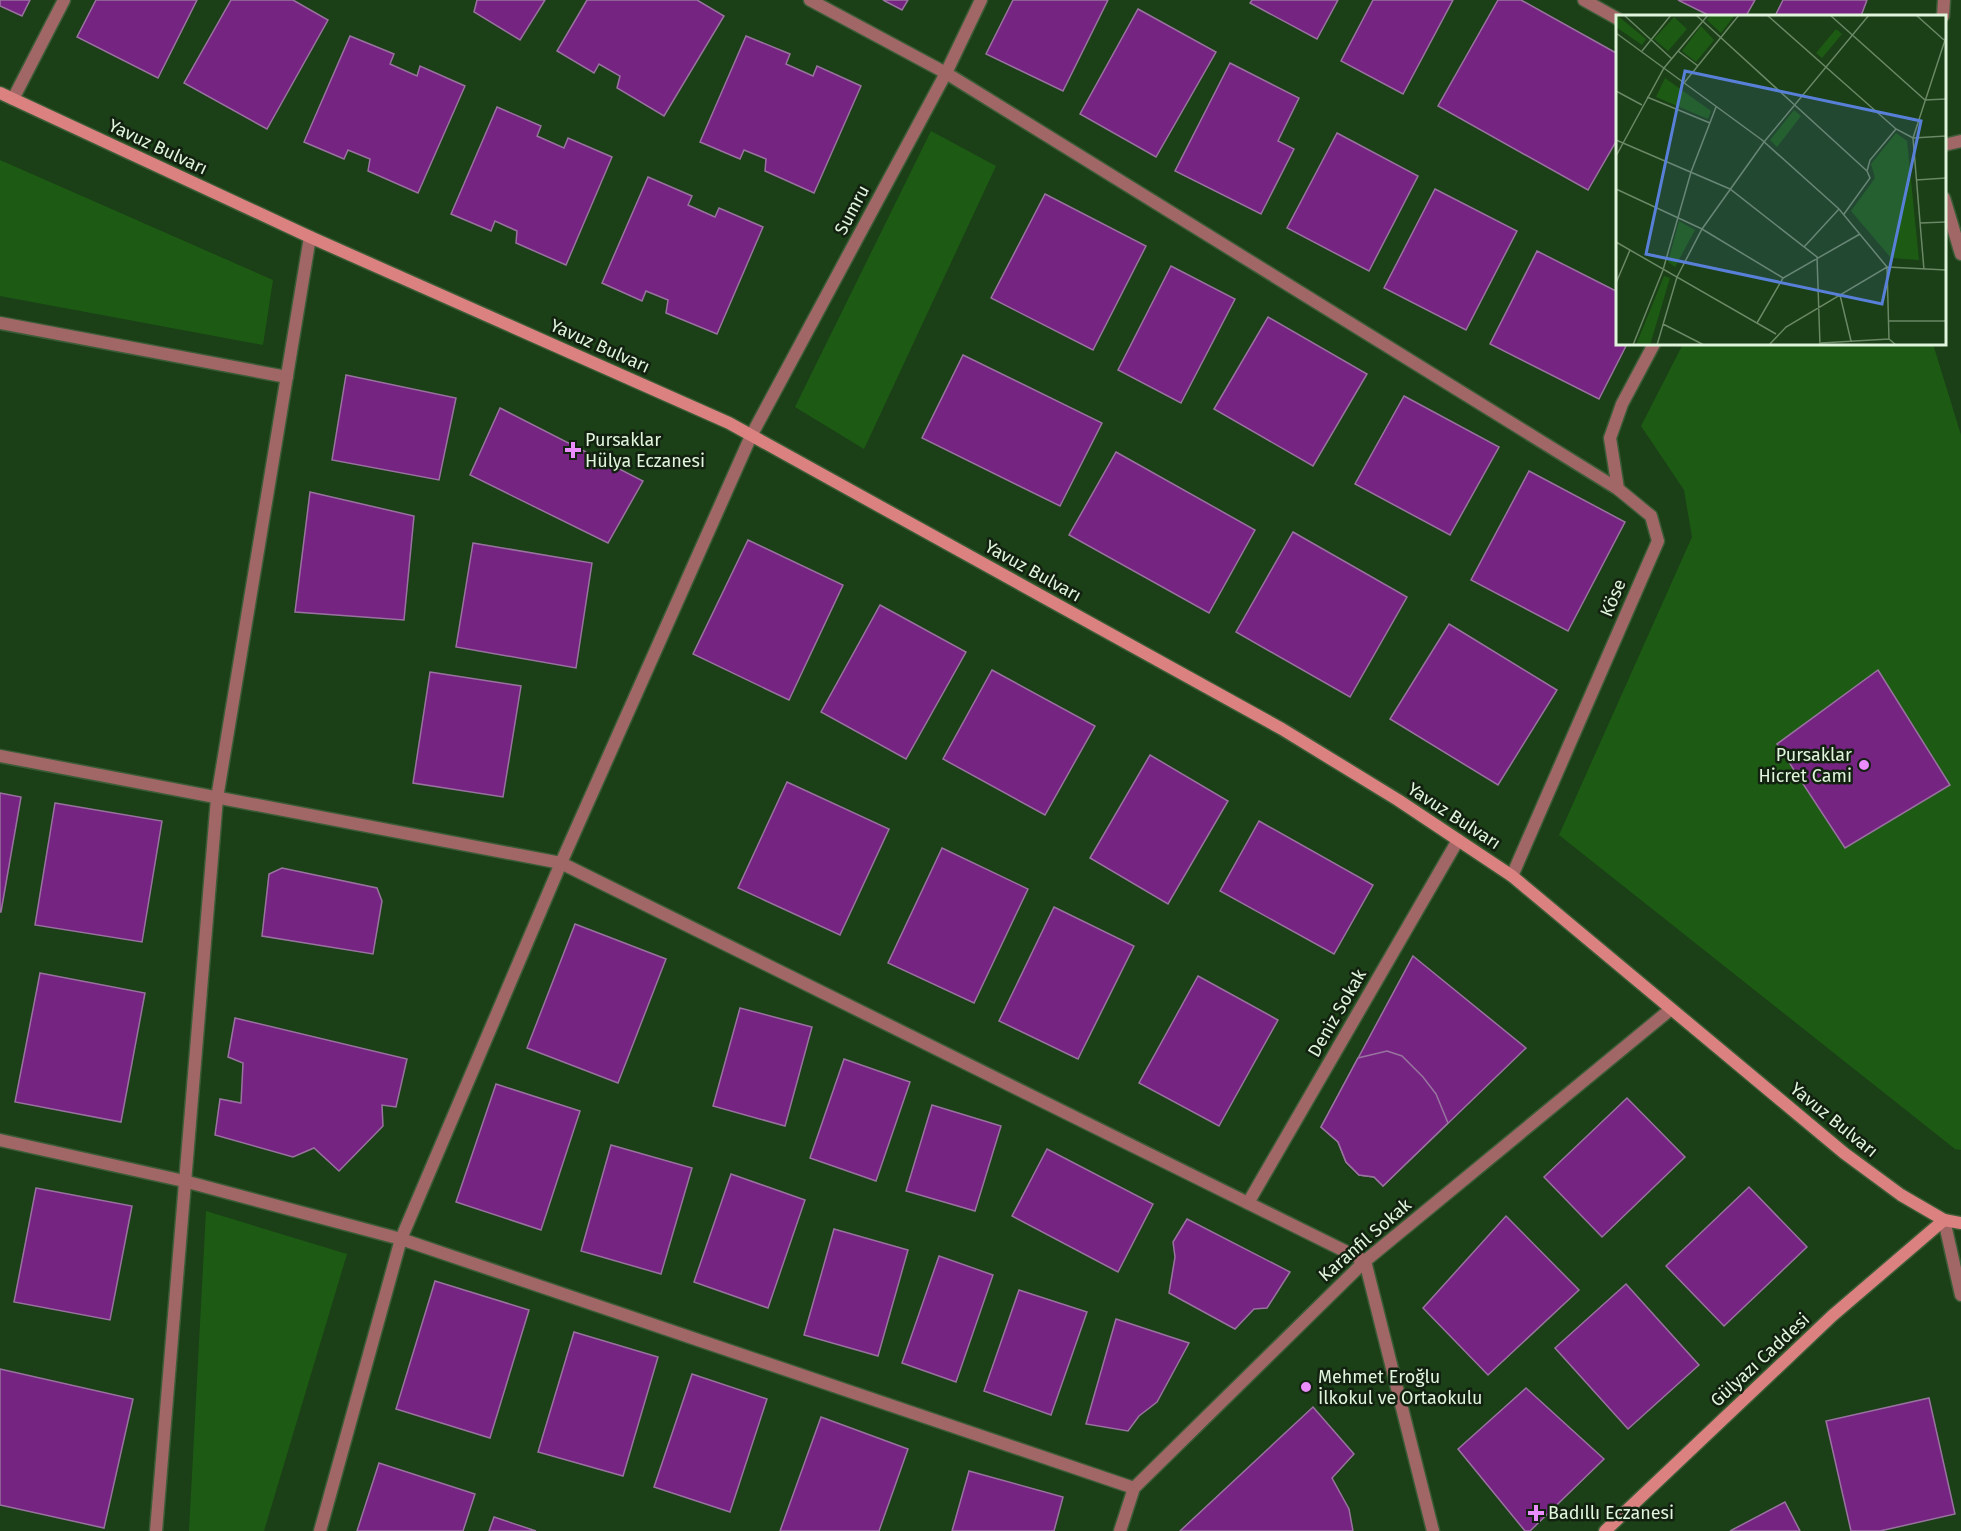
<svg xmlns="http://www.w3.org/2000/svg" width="1961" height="1531" viewBox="0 0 1961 1531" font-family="'Fira Sans',sans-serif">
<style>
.green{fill:#1d5b15}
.building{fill:#752482;stroke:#99739f;stroke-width:1.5}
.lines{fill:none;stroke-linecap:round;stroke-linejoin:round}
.street-casing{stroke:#3b5c36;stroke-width:15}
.secondary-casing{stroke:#3b5c36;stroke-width:15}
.street{stroke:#a06766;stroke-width:12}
.secondary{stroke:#db8280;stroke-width:12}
.poi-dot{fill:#eb8dfc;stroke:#122110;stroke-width:2}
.labels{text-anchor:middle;stroke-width:5;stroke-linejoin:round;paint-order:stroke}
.street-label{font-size:18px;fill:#e0f5dc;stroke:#122110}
.poi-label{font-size:18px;fill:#e0f5dc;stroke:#122110;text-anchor:start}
.inset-road{fill:none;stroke:#6a8865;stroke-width:1.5}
.view{fill:#5880d9;fill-opacity:0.15;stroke:#5880d9;stroke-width:3}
.inset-edge{fill:none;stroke:#e0f5dc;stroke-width:3}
</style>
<rect width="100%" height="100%" fill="#1b3f16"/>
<g class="green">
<path d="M931,131l65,35 -132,283 -69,-42z"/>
<path d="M0,160l273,120 -10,65 -263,-49z"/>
<path d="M1683,344h250l28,91v715l-6,-1 -396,-314 133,-298 -8,-47 -43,-64z"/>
<path d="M206,1211l141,43 -83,277h-75z"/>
</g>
<g class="building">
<path d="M0,0h30l-8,16 -22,-10z"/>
<path d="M96,0h101l-39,78 -81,-41z"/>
<path d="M231,0h62l35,20 -61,109 -83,-46z"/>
<path d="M477,0h68l-25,40 -46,-28z"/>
<path d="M587,0h110l27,16 -60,100 -47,-28 3,-12 -21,-12 -5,9 -37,-22z"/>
<path d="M883,0h25l-6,10z"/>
<path d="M1013,0h95l-45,91 -77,-37z"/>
<path d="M1252,0h86l-21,39 -67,-36z"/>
<path d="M1373,0h80l-50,94 -62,-33z"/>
<path d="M1498,0h23l97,54v84l-30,52 -150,-84z"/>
<path d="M1678,0h77l-9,16h-36z"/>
<path d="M1783,0h84l-6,16h-86z"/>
<path d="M1138,9l78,43 -60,105 -76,-43z"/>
<path d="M350,36l44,18 -4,10 27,12 3,-10 45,20 -47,107 -50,-22 2,-12 -22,-9 -4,9 -40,-17z"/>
<path d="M746,36l44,18 -4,10 27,12 4,-10 44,20 -47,107 -49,-22 1,-12 -22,-9 -4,9 -40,-17z"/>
<path d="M1230,63l69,35 -21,43 16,8 -33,65 -86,-43z"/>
<path d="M497,107l44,19 -4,10 27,12 4,-10 44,19 -46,108 -50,-22 1,-12 -22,-10 -4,10 -40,-17z"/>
<path d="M1337,133l81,43 -49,95 -82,-43z"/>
<path d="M648,177l44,19 -4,9 27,12 4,-9 44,19 -46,107 -51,-21 2,-13 -22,-9 -4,10 -40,-18z"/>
<path d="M1435,189l82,42 -51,99 -82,-42z"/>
<path d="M1045,194l101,52 -53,104 -102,-52z"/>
<path d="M1537,251l81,41v52h9l-28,55 -109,-55z"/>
<path d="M1171,266l64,33 -54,104 -63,-33z"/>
<path d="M1268,317l99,57 -54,92 -99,-57z"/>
<path d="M963,355l139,68 -42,83 -138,-68z"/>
<path d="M346,375l110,23 -17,82 -107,-20z"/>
<path d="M1404,396l95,51 -49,88 -95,-51z"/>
<path d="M500,408l143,73 -35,62 -138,-68z"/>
<path d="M1116,452l139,78 -46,83 -140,-78z"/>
<path d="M1529,471l96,51 -57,109 -97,-51z"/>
<path d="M310,492l104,24 -10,104 -109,-8z"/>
<path d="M1293,532l114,65 -57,100 -114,-65z"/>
<path d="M748,540l95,45 -54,115 -96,-46z"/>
<path d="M473,543l119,20 -16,105 -120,-21z"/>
<path d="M880,605l86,47 -60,107 -85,-47z"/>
<path d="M1449,624l108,66 -59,95 -108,-66z"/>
<path d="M992,670l103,56 -50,89 -102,-56z"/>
<path d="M1878,670l72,115 -105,63 -68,-104z"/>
<path d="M430,672l91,14 -18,111 -90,-14z"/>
<path d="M1150,755l78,46 -60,103 -78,-46z"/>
<path d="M787,782l102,47 -49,106 -102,-47z"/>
<path d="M0,793l21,4 -20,115h-1z"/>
<path d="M55,803l107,18 -20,121 -107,-17z"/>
<path d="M1259,821l114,64 -39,69 -114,-63z"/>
<path d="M942,848l86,41 -54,114 -86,-40z"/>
<path d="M282,868l95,20 5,13 -9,53 -111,-18 7,-62z"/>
<path d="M1054,907l80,39 -56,113 -79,-38z"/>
<path d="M575,924l91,35 -48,124 -91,-35z"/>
<path d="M1413,956l113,92 -143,138 -9,-9 -15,-2 -13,-13 -8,-20 -17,-15z"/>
<path d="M40,973l105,20 -24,129 -106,-20z"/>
<path d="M1198,976l80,44 -59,106 -80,-43z"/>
<path d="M740,1008l72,19 -27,99 -72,-20z"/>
<path d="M235,1018l172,41 -11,48 -14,-2 1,21 -44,45 -25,-23 -21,9 -78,-22 5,-36 21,4 2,-40 -15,-6z"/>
<path d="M1387,1051l15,5 21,21 13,17 12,29 -65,63 -9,-9 -15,-2 -13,-13 -8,-20 -17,-15 37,-69z"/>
<path d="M844,1059l66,23 -34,99 -66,-23z"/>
<path d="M496,1084l84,27 -39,119 -85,-28z"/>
<path d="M1627,1098l58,59 -83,80 -58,-60z"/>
<path d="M932,1105l69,21 -26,85 -69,-20z"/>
<path d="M611,1145l81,23 -31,106 -80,-23z"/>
<path d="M1047,1149l106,55 -35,68 -106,-56z"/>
<path d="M731,1174l74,26 -37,108 -74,-26z"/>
<path d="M1749,1187l58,60 -83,79 -58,-60z"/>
<path d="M36,1188l96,18 -22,114 -96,-18z"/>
<path d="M1506,1216l73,74 -91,85 -65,-67z"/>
<path d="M1187,1219l103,53 -23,36 -13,1 -19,20 -66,-36 6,-36 -2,-15z"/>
<path d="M834,1229l74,21 -30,106 -74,-21z"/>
<path d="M939,1256l54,19 -37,107 -54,-19z"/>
<path d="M435,1281l94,29 -39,128 -94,-29z"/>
<path d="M1626,1284l73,81 -71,64 -73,-81z"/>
<path d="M1019,1290l68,22 -36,103 -67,-24z"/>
<path d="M1116,1319l73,24 -32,59 -18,14 -11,15 -42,-7z"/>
<path d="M574,1332l84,25 -35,119 -85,-24z"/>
<path d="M0,1369l133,30 -29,129 -104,-23z"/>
<path d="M692,1374l75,25 -37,113 -76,-25z"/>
<path d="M1526,1388l78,71 -74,72h-5l-67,-82z"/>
<path d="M1929,1398l26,116 -75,17h-29l-25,-110z"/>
<path d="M1313,1407l41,47 -22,24 17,31 4,22h-173z"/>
<path d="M821,1417l87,32 -29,82h-99z"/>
<path d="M379,1463l96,31 -12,37h-106z"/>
<path d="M969,1471l94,26 -9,34h-102z"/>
<path d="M1785,1502l15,29h-70z"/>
<path d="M494,1517l42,14h-47z"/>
</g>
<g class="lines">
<defs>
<g id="street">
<path d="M810,0l136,73 672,416"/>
<path d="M1584,0l34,19"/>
<path d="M1943,16l1,-16"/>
<path d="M13,99l51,-99"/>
<path d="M1944,145l17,-4"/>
<path d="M1944,198l17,56"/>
<path d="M0,323l287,54"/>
<path d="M0,756l561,107 804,398 68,270"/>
<path d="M1512,876l146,-335 -7,-25 -33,-27 -8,-51 12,-34 32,-60"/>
<path d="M0,1140l184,41 217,58 733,249"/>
<path d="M1248,1203l210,-363"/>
<path d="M1944,1220l17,75"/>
<path d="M156,1531l61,-733 93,-561"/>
<path d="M320,1531l81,-292 160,-376 190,-427 195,-363 35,-73"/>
<path d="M1120,1531l14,-43 231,-227 306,-252"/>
</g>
<g id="secondary">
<path d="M0,93l310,144 419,186 553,306 116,71 114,76 332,277 57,42 43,25 17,3"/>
<path d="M1605,1531l227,-215 112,-96"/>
</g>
</defs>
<use href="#street" class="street-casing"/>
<use href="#secondary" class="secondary-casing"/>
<use href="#street" class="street"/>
<use href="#secondary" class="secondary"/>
</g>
<g class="poi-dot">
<path d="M570 441h6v6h6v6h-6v6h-6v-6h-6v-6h6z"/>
<circle cx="1864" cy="765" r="6"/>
<circle cx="1306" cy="1387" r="6"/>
<path d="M1533 1504h6v6h6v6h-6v6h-6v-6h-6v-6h6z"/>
</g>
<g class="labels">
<g class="street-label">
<text transform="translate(158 147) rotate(25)" y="6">Yavuz Bulvarı</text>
<text transform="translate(852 210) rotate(-62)" y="6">Sumru</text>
<text transform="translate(600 346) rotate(24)" y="6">Yavuz Bulvarı</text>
<text transform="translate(1033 571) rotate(29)" y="6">Yavuz Bulvarı</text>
<text transform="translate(1613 598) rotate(-67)" y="6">Köse</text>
<text transform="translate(1454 816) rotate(33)" y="6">Yavuz Bulvarı</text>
<text transform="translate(1337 1013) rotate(-60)" y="6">Deniz Sokak</text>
<text transform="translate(1834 1120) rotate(39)" y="6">Yavuz Bulvarı</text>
<text transform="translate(1365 1240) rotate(-41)" y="6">Karanfil Sokak</text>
<text transform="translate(1760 1360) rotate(-43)" y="6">Gülyazı Caddesi</text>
</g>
<g class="poi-label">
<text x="585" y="446">Pursaklar<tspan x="585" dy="21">Hülya Eczanesi</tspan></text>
<text x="1852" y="761" text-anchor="end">Pursaklar<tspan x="1852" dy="21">Hicret Cami</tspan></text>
<text x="1318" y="1383">Mehmet Eroğlu<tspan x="1318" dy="21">İlkokul ve Ortaokulu</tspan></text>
<text x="1548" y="1519">Badıllı Eczanesi</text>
</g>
</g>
<g transform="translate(1616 15)">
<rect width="330" height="330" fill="#1b3f16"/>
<path d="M95,0h24l-14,18 -14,-13zM2,1l28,23 -4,6 -26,-18zM58,2l13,12 -19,22 -14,-12zM85,11l13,14 -18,22 -14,-11zM220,14l6,5 -20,24 -6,-5zM49,63l46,33 -3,8 -52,-22zM178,95l7,6 -24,31 -7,-7zM280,118l11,8 12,119 -28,-2 -40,-47 24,-33 -4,-14zM63,206l16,9 -20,37 -7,-5zM48,261l6,2 -20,67h-14z" fill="#1d5b15"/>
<path class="inset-road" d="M8,0l48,44M80,0l171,156M151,0l129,114 17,9 33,-2M214,0l95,85 21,-1M300,0l28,25M0,18l146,107 77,69 48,58 59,3M26,36l29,-36M62,36l20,15M68,68l55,-68M0,76l26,14M31,82l63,26M0,125l114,49 87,68 3,88M0,141l48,-88 44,-53M300,165l30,-2M0,174l86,40 81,49M228,199l26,-36 -3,-7 3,-11 26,-31M304,208l26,-1M0,227l160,92M188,232l35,-38M308,255l-11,-132 33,-101M0,268l14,-33M224,280l11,46M272,306h58M141,308l26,-45 77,-44M47,309l41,21M205,328l68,-4M17,330l30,-75 28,-98 25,-65M41,330l20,-68 25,-48 62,-87 105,-127M153,330l17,-18 101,-60 2,72 7,6"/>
<path class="view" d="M69,56l236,50 -39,183 -236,-50z"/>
<rect width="330" height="330" class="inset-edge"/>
</g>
</svg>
